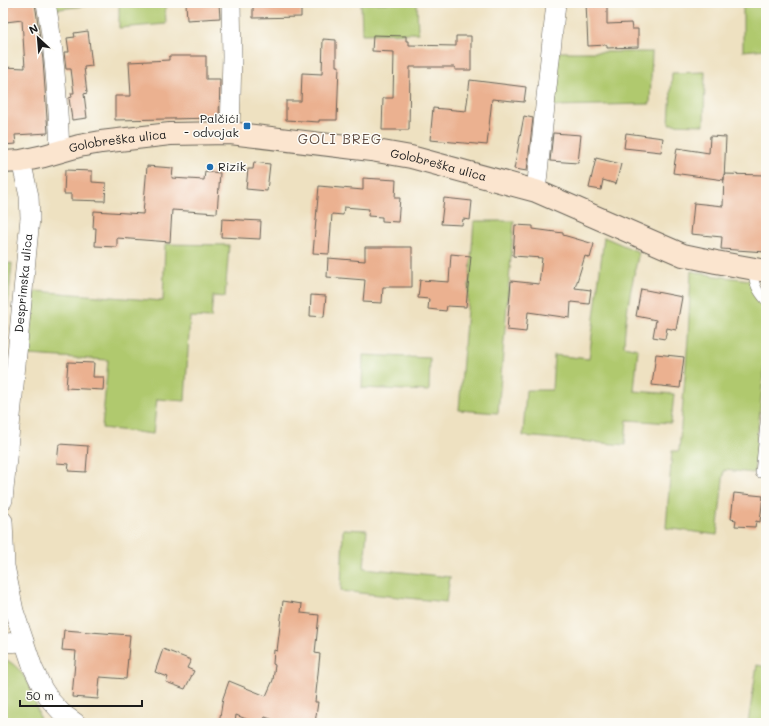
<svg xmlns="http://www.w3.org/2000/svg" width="769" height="726" viewBox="0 0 769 726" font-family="Mali,sans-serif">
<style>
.green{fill:#b0c96e;stroke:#667245}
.building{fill:#ebb190}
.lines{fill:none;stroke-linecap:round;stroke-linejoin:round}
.lane-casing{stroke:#666156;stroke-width:10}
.street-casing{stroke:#666156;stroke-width:20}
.secondary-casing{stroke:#666156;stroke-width:24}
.lane{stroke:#fff;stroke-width:9}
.street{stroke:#fff;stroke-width:19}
.secondary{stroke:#fbe5cf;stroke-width:22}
.poi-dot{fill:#1f6fb2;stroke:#fdfcf7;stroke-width:1.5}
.labels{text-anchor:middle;stroke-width:3;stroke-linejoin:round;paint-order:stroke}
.poi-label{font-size:12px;fill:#1c1c1c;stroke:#fdfcf7;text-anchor:end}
.street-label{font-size:12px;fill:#1c1c1c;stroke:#fdfcf7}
.quarter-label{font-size:14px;letter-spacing:1px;fill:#645045;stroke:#fdfcf7}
</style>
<rect width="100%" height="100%" fill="#fdfcf7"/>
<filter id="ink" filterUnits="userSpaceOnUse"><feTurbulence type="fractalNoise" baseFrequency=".025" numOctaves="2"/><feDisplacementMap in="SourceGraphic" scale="8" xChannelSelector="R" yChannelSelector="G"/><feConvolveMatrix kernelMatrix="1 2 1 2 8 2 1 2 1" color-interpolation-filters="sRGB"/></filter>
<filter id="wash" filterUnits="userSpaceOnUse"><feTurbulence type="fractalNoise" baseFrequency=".012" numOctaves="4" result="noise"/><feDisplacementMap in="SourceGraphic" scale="16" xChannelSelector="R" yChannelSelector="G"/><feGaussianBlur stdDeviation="0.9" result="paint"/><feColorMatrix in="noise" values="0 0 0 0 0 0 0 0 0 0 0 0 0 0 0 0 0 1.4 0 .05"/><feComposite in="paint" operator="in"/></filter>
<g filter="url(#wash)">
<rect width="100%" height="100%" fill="#eee1c1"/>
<g class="green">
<path d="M50,3h58l-57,7z"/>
<path d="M119,3h46l1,21 -47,4z"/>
<path d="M361,3h56l1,30 -56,1z"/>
<path d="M743,3h23v46l-23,2z"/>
<path d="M555,52h97l-2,52 -100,2z"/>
<path d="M705,72l-1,53 -35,-1 3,-51z"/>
<path d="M474,221h40l-16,192 -39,-3z"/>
<path d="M604,237l35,15c-7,31 -14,62 -15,94l14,3 -4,42 40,3 -3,29 -44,-3 -2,25 -102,-9 3,-46h26l2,-35 35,4z"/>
<path d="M165,244l64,1 -4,52 -12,-1 -2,22 -21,-1 -5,84 -28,-2 -4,35 -51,-6 6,-68 -79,-5 6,-64 128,10z"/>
<path d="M12,263l-6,64h-3v-63z"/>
<path d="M691,271l25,5 34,4 5,13 11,15v38l-12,127 -30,-3 -7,65 -51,-7 6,-77h7l9,-112z"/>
<path d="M363,355l67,3 -1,33 -67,-3z"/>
<path d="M343,529l24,1 -3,38 86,9 -4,25 -105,-11z"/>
<path d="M3,658c26,12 31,40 38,65h-38z"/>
<path d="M757,665l9,2v56h-18z"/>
</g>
<g id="blocks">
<g class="building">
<path d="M24,3h11l8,57 5,73 -33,2 1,9 -13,1v-78l22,1 -3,-48 -16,2 -3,-16z"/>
<path d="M186,3h33l1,15 -33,2z"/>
<path d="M253,3h48v14l-48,1z"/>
<path d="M586,3h21v21l24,-1 1,6h6v18l-31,1v-3l-19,1z"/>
<path d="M88,31l4,35 -8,1 3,26 -3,1 3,24 -15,2 -3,-22 3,-1 -1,-4h3l-3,-24h-5l-2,-17h5l-2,-14 8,-1 -1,-4z"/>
<path d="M373,35l33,1v5h3v4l47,1v-10h15v34h-16v-3h-45l-1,63h-27l1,-32h10l1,-46 -22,-1z"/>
<path d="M323,39l13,1v26h3l-2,54h-18v2l-33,-2v-19h15l1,-28 20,1z"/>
<path d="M169,56h37v23h14l-1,39 -104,2v-24h16l-2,-34 40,-2z"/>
<path d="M470,80l56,7 -2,15 -32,-3 -5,46 -57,-5 3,-32 33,3z"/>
<path d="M524,116l9,2 -6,53 -13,-2z"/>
<path d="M553,133l28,2 -3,28 -28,-2z"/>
<path d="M626,133l37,5 -2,14 -37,-4z"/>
<path d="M710,136l16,1 -2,43 -51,-7 4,-25 32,5z"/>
<path d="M596,158l25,6 -5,20 -13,-4 -2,10 -12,-2z"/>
<path d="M254,162l16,2 -3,27 -21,-2 2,-20h5z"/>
<path d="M147,166l26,2 -1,10 32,2 1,-9 15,2 -3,40 -45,-3 -2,32 -53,-4v9l-22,-1 1,-18h-3l1,-17 49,3z"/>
<path d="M65,170l27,1v11l14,1 -1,18 -34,-1v-6h-7z"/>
<path d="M724,174l42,1v77l-45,-3 1,-12 -31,-3 3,-31 29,3z"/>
<path d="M363,178l33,2 -1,18h5l-2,24 -16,-1v-4l-14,-1 1,-7 -25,-2 -1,8 -11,-1 -3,40 -16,-1 6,-67 44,4z"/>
<path d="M444,198l28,3 -2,19 -7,-1 -1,6 -21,-1z"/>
<path d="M222,219l39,2 -1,18 -39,-2z"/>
<path d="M515,225l18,1v3l30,4v2l31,9 -4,14 -5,-2 -10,32 16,2 -2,14 -18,-2 -1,16 -42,-6 -2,20 -19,-2 4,-49 28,3 3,-26 -29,-2z"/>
<path d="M365,247h47v40h-29l-1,16 -19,-1 2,-22 -38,-3 1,-19 37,3z"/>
<path d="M451,254l20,2 -5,51 -19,-1 -1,5 -18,-2 1,-10 -11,-1 2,-18 29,2z"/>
<path d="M641,289l41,8 -6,33 -9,-2 -2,11 -12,-2 3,-17 -20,-4z"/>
<path d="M311,295l15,1 -2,21 -14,-1z"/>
<path d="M656,354l28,3 -4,31 -28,-3z"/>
<path d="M68,362l26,1 -1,14h11l-1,13 -37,-2z"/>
<path d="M59,444l29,2 -2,26 -18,-1 1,-7 -12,-1z"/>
<path d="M734,493l29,3 -3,26 -4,-1 -1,6 -20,-1 1,-6 -5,-1z"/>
<path d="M283,601l19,3 -1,9 18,2 -4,38 5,1 -5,48h3l-3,21h-33l-17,-6 -2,6h-7l-20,-8 -1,8h-16l4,-25 6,-17 37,15 7,-16 2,-15 -2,-1 1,-14 3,1z"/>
<path d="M64,630l66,5 -4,44 -26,-2 -2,22 -26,-2 4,-46 -14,-1z"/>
<path d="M163,649l28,11 -4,8 7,3 -9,18 -19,-7 2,-5 -13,-5z"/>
</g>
</g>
</g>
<g filter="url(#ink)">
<use href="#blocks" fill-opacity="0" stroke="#666156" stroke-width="1"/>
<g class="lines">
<defs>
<g id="lane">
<path d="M753,269c0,14 4,22 13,32"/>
<path d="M760,473l6,-59"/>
</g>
<g id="street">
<path d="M46,3c9,49 12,99 14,149"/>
<path d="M230,133l2,-76 -1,-54"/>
<path d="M536,191l20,-188"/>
<path id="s1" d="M3,500l27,-282 -1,-22 -8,-35"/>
<path d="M3,521l2,45 9,45 19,57 10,21 8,12 11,12 14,10"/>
<path d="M3,643l21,-1"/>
</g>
<g id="secondary">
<path id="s2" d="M3,162l18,-1 23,-5 35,-10 22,-4 69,-8 60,-1 141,17 40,7 125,34 147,64 33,7 50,9"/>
</g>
</defs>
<use href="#lane" class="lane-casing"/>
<use href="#street" class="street-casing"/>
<use href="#secondary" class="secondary-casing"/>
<use href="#lane" class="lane"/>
<use href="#street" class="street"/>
<use href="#secondary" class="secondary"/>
</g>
</g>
<g class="poi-dot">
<rect x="243" y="122" width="8" height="8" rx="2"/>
<circle cx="210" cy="167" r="4"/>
</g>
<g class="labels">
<g class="poi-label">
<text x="239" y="123">Palčići<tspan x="239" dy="14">- odvojak</tspan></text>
<text x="218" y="171" text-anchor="start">Rizik</text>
</g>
<g class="street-label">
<text dy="4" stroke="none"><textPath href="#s2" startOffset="117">Golobreška ulica</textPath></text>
<text dy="4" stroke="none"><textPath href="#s2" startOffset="441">Golobreška ulica</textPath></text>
<text dy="4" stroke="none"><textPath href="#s1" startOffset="218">Desprimska ulica</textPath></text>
</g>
<g class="quarter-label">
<text x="340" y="144">GOLI BREG</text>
</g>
</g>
<rect width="769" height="726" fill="none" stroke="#fdfcf7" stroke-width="16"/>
<g transform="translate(38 38) rotate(334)" stroke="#fdfcf7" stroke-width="3" paint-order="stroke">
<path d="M0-3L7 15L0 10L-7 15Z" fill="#1c1c1c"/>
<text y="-6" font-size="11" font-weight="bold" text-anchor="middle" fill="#1c1c1c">N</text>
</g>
<path d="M20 700v6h122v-6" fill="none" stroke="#1c1c1c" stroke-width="2"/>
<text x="26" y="700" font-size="12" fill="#1c1c1c" stroke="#fdfcf7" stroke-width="3" paint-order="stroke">50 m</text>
</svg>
